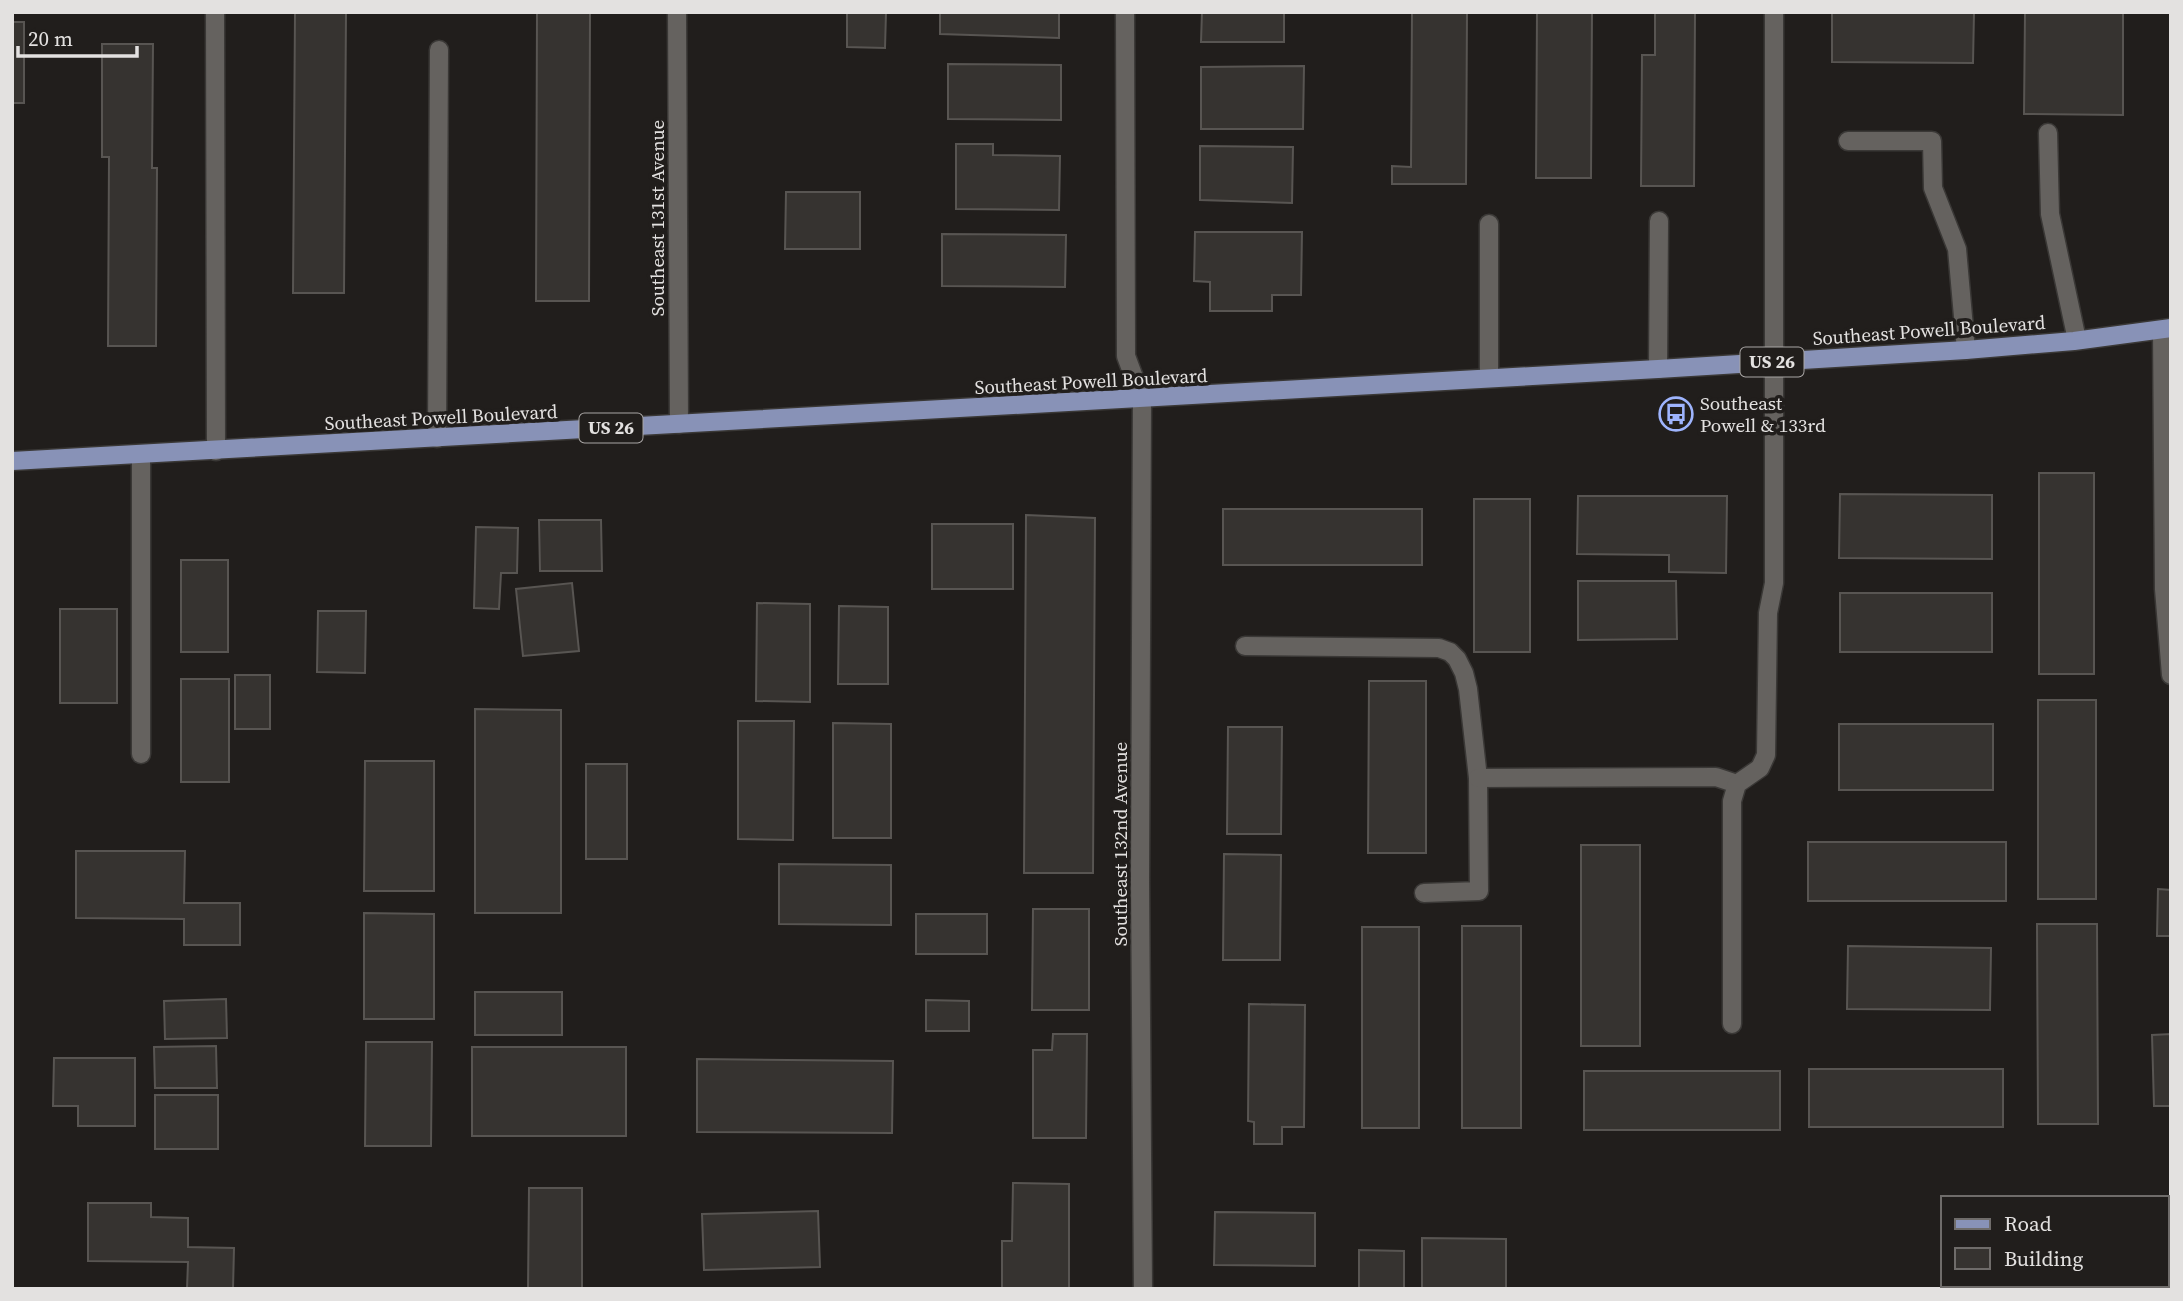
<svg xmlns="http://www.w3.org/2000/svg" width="2183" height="1301" viewBox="0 0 2183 1301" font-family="'Source Serif 4',serif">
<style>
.building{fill:#363330;stroke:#585552;stroke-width:2}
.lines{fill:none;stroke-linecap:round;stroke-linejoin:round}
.minor-casing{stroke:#3a3836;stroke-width:21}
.major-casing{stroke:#3a3836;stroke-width:21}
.minor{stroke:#65625f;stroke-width:18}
.major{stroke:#8892b7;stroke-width:18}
.labels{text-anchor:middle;stroke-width:7;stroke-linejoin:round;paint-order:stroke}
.shield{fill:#211e1c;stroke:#a9a6a5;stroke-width:2}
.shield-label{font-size:18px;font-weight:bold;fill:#e3e1e0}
.street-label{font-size:19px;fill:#e3e1e0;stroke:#211e1c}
.poi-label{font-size:19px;fill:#e3e1e0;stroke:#211e1c;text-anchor:start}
</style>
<rect width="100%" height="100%" fill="#211e1c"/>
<g class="building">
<path d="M295,12h51l-2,281h-51z"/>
<path d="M537,12h53l-1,289h-53z"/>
<path d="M847,12h39l-1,36 -38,-1z"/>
<path d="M940,12h119v26l-119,-4z"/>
<path d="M1202,12h82v30h-83z"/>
<path d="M1412,12h55l-1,172h-74v-18l19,1z"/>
<path d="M1537,12h55l-1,166h-55z"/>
<path d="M1655,12h40l-1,174h-53l1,-131h13z"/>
<path d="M1832,12h142l-1,51 -141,-1z"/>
<path d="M2025,12h98v103l-99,-1z"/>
<rect x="12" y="22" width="12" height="81"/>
<path d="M102,44h51l-1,124h5l-1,178h-48l1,-189h-7z"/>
<path d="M948,64l113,1v55l-113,-1z"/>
<path d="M1304,66l-1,63h-102v-62z"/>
<path d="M956,144h37v11l67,1 -1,54 -103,-1z"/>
<path d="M1200,146l93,1 -1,56 -92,-3z"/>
<path d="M786,192h74v57h-75z"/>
<path d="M1195,232h107l-1,63h-29v16h-62v-29l-16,-1z"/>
<path d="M942,234l124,1 -1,52 -123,-1z"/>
<rect x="2039" y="473" width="55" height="201"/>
<path d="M1840,494l152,1v64l-153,-1z"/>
<path d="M1578,496h149l-1,77 -57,-1v-17l-92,-1z"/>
<rect x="1474" y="499" width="56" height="153"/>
<rect x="1223" y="509" width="199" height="56"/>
<path d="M1026,515l69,3 -2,355h-69z"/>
<path d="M539,520h62l1,51h-62z"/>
<rect x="932" y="524" width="81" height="65"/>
<path d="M476,527l42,1 -1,45h-16l-2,36 -25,-1z"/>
<rect x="181" y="560" width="47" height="92"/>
<path d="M1578,581h98l1,58 -99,1z"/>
<path d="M572,583l7,68 -56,5 -7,-67z"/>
<rect x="1840" y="593" width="152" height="59"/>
<path d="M757,603l53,1v98l-54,-1z"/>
<path d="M839,606l49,1v77h-50z"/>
<rect x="60" y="609" width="57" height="94"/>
<path d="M318,611h48l-1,62 -48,-1z"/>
<rect x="235" y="675" width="35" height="54"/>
<rect x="181" y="679" width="48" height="103"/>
<path d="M1369,681h57v172h-58z"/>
<rect x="2038" y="700" width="58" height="199"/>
<path d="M475,709l86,1v203h-86z"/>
<path d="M738,721h56l-1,119 -55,-1z"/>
<path d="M833,723l58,1v114h-58z"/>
<rect x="1839" y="724" width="154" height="66"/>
<path d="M1228,727h54l-1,107h-54z"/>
<path d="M365,761h69v130h-70z"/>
<rect x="586" y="764" width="41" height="95"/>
<rect x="1808" y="842" width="198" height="59"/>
<rect x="1581" y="845" width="59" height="201"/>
<path d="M76,851h109l-1,52h56v42h-56v-26l-108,-1z"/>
<path d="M1224,854l57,1 -1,105h-57z"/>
<path d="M779,864l112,1v60l-112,-1z"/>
<path d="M2158,889l13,1v46h-14z"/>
<path d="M1033,909h56v101h-57z"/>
<path d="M364,913l70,1v105h-70z"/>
<rect x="916" y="914" width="71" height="40"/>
<path d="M2037,924h60l1,200h-60z"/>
<rect x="1462" y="926" width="59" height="202"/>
<rect x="1362" y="927" width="57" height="201"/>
<path d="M1848,946l143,2 -1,62 -143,-1z"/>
<rect x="475" y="992" width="87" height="43"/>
<path d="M226,999l1,39 -62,1 -1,-38z"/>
<path d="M926,1000l43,1v30h-43z"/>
<path d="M1249,1004l56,1 -1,122h-22v17h-28v-22l-6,-1z"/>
<path d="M1053,1034h34l-1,104h-53v-88h19z"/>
<path d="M2171,1034v72h-17l-2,-71z"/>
<path d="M366,1042h66l-1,104h-66z"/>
<path d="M216,1046l1,42h-62l-1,-41z"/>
<rect x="472" y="1047" width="154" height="89"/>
<path d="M54,1058h81v68h-57v-20h-25z"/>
<path d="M697,1059l196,2 -1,72 -195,-1z"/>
<rect x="1809" y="1069" width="194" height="58"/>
<rect x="1584" y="1071" width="196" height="59"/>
<rect x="155" y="1095" width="63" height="54"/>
<path d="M1013,1183l56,1v105h-67v-48h10z"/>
<path d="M529,1188h53v101h-54z"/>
<path d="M88,1203h63v14l37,1v29l46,1 -1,41h-46l1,-27 -100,-1z"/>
<path d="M818,1211l2,56 -116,3 -2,-56z"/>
<path d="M1215,1212l100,1v53l-101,-1z"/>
<path d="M1422,1238l84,1v50h-84z"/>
<path d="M1359,1250l45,1v38h-45z"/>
</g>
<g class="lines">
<defs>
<g id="minor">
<path d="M215,12l1,439"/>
<path d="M677,12l2,412"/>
<path d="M1125,12l1,344 16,43 -2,482 3,408"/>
<path d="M2048,133l2,81 27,126"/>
<path d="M1848,141h84l1,47 24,61 9,101"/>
<path d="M2162,330l2,259 7,86"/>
<path d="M1658,369l1,-148"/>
<path d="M1489,378v-154"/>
<path d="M437,438l2,-388"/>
<path d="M141,455v299"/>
<path d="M1245,646l194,2 11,4 7,7 7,14 4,16 10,89 1,113 -55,2"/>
<path d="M1478,778l238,-1 21,7"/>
<path d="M1732,1024v-223l5,-17 23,-16 6,-13 2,-142 6,-30v-571"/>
</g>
<path id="major" d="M12,461l1646,-92 308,-19 108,-9 97,-13"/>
</defs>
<use href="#minor" class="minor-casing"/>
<use href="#major" class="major-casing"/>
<use href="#minor" class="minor"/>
<use href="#major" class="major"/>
</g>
<defs>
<symbol id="bus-ring" viewBox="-11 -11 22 22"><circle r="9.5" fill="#211e1c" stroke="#9eb4fd" stroke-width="1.5"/><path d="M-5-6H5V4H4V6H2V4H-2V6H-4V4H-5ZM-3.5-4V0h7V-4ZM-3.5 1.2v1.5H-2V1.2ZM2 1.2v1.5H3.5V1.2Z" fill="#9eb4fd"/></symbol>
</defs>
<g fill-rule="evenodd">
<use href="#bus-ring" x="1657" y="395" width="38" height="38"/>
</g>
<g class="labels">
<g class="shield">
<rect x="1740.5" y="347.5" width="63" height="29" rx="5"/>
<rect x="579.5" y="413.5" width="63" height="29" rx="5"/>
</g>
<g class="shield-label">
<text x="1772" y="368">US 26</text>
<text x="611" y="434">US 26</text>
</g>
<g class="street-label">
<text transform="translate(657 218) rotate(-90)" y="7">Southeast 131st Avenue</text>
<text transform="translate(1929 330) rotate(-4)" y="7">Southeast Powell Boulevard</text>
<text transform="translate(1091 381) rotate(-3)" y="7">Southeast Powell Boulevard</text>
<text transform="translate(441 417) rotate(-3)" y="7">Southeast Powell Boulevard</text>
<text transform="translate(1120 844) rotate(-90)" y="7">Southeast 132nd Avenue</text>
</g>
<g class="poi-label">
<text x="1700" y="410">Southeast<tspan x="1700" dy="22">Powell &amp; 133rd</tspan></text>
</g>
</g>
<rect width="2183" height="1301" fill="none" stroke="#e3e1e0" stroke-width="28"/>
<rect x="1941" y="1196" width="228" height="91" fill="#211e1c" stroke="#6f6c6a" stroke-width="2"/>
<rect x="1955" y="1219" width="35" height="10" fill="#8892b7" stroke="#6f6c6a" stroke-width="2"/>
<text x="2004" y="1231" font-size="21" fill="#e3e1e0">Road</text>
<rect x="1955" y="1248" width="35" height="21" fill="#363330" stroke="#6f6c6a" stroke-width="2"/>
<text x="2004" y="1266" font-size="21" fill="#e3e1e0">Building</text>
<path d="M18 46v10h119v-10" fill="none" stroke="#e3e1e0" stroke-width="3.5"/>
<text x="28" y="46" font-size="21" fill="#e3e1e0" stroke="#211e1c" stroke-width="5" paint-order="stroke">20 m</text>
</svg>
